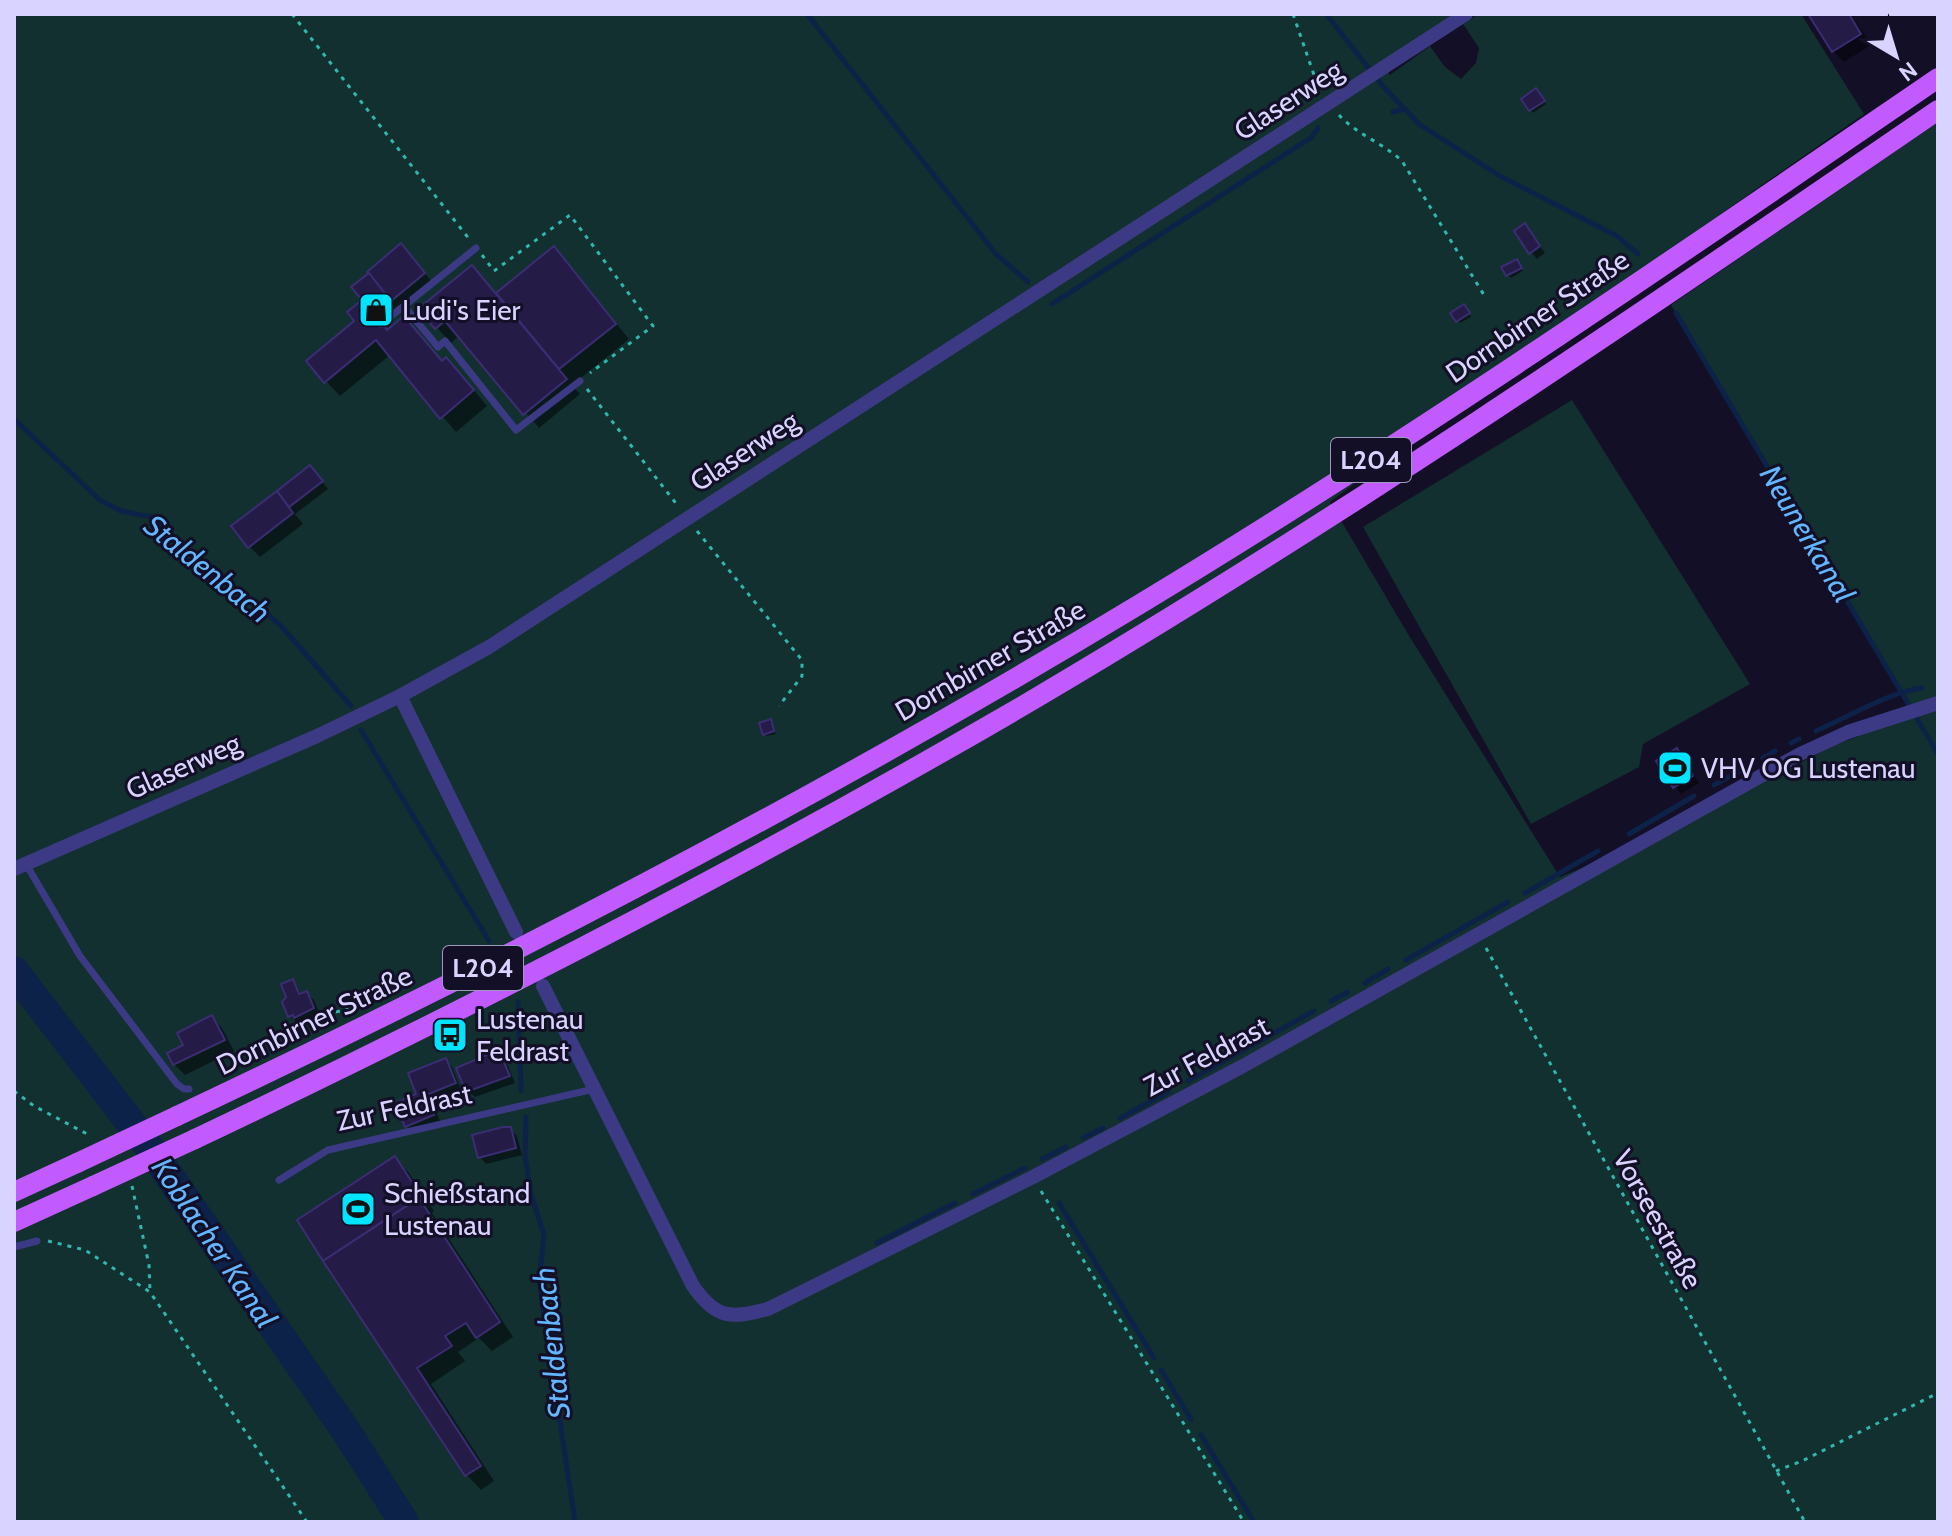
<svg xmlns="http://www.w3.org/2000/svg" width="1952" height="1536" viewBox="0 0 1952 1536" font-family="Cabin,sans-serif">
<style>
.green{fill:#12302f}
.shadow{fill:#0007}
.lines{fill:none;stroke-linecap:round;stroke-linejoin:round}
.stream{stroke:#0c2248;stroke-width:5}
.river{stroke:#0c2248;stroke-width:30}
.building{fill:#241b47;stroke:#3b2d73;stroke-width:2}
.path{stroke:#2fb8b0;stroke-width:3;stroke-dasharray:4 6;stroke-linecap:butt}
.service{stroke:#3d3a85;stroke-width:7}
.minor{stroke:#3d3a85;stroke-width:14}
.primary{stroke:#c25bff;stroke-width:20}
.primary-bridge{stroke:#c25bff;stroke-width:20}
.labels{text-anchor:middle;stroke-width:6;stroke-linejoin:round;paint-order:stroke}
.shield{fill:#130f26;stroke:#9e99be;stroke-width:2}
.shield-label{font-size:26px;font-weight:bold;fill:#d9d4ff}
.street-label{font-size:28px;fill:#d9d4ff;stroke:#130f26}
.poi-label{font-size:28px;fill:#d9d4ff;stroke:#130f26;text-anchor:start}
.water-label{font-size:30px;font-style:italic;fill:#62b6ff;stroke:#130f26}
</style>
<rect width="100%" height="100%" fill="#130f26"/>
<g class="green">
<path d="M14,14h1440l-72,48 8,13 40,-29 15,21 16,12 15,-16 3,-15 -16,-24 16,-10h322l63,100 -218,152 -316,236 78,132 152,243 115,-48 157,-83 106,-39v815h-1521l-277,-403 -16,9 267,394h-377z"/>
<path d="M1938,122v575l-28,8 -239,-400z"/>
<path d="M1572,400l178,284 -107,60 -4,23 -108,57 -168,-297z"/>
</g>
<g class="shadow">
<path d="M1810,14h41l20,31 -27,17 -11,-11z"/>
<path d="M1539,93l7,11 -13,9 -2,-3z"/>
<path d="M1531,233l14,20 -8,6 -6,-7z"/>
<path d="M554,248l75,91 -57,46 8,9 -41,34 -79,-93 -9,8 -30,-33 51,-43 25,27z"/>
<path d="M411,257l23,27 -31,26 -5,-5 -18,17 8,10 16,-13 39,44 3,-3 15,14 26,32 -31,26 -66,-77 -50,41 -14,-15 31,-60z"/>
<path d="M1519,264l4,7 -12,7 -3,-3z"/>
<path d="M1467,309l4,8 -11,6 -2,-3z"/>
<path d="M310,467l18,22 -33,25 8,10 -43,33 -11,-11 29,-53z"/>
<path d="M770,722l6,12 -9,2 -3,-2z"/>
<path d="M1676,751l23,32 -18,11 -22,-32z"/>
<path d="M293,981l9,14 5,-2 7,7 6,15 -17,9 -6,-1 -7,-7z"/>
<path d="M212,1017l10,11 12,23 -49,24 -11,-11z"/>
<path d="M489,1056l5,6 7,-3 7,7 7,17 -40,14 -7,-7z"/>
<path d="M445,1060l7,7 9,23 -29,12 8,19 -27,11 -7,-7 13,-30z"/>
<path d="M510,1129l7,7 5,19 -36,9 -6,-7z"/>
<path d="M394,1158l15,15 25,38 -2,2 81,124 -21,14 -13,-13 -21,14 7,9 -34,23 63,97 -13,9 -14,-15 -168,-254z"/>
</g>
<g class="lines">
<g class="stream">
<path d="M807,14l189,240 32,28"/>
<path d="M1326,14l56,71 37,39 81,52 117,60 21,18"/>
<path d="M1393,112l12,-3"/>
<path d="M1052,304l260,-167 6,-9"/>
<path d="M1676,313l262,441"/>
<path d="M14,419l86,81 21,11 31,6 25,27 76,57 29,26 69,79"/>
<path d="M361,730l128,211"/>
<path d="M1816,731c30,-13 76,-40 106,-43"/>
<path d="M1791,743l8,-4"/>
<path d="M1763,758l12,-7"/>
<path d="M1714,785l33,-18"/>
<path d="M1629,834l65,-38"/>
<path d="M1525,893l73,-42"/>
<path d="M1406,960l102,-58"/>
<path d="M1365,983l23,-14"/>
<path d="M1331,1001l17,-9"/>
<path d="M518,1002l3,89"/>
<path d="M1188,1081l126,-70"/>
<path d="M526,1117l-1,39 6,38 13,41 -5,46 36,241"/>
<path d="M1120,1118l48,-26"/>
<path d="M1083,1138l20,-10"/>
<path d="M1042,1159l24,-12"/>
<path d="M973,1194l52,-26"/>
<path d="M1059,1203l95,155"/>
<path d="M877,1243l78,-40"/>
<path d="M1161,1370l30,49"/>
<path d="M1201,1435l53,87"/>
</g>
<path class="river" d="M14,971l133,173 199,287 58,91"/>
</g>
<g class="building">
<path d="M1808,14h41l12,20 -29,18z"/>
<path d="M1536,88l9,13 -16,10 -8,-12z"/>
<path d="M1525,223l15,23 -11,8 -15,-23z"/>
<path d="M401,243l24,30 -34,28 -24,-29z"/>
<path d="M554,246l62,78 -57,45 -63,-76z"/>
<path d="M1517,259l5,9 -16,8 -5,-9z"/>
<path d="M472,265l95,114 -44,36 -78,-94 -10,8 -17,-20z"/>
<path d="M369,273l21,27 -16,15 -23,-28z"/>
<path d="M362,300l25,30 17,-14 38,45 4,-4 28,33 -34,29 -64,-79 -52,43 -18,-22 48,-40 -7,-9z"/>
<path d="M1464,304l6,9 -14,9 -6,-9z"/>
<path d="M310,465l13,16 -34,26 -12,-16z"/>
<path d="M277,491l16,22 -45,35 -17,-22z"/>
<path d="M771,719l3,12 -11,4 -4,-12z"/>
<path d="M1677,748l16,28 -20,12 -17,-27z"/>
<path d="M293,979l6,15 8,-3 7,17 -20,10 -1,-3 -5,2 -6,-15 4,-5 -5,-13z"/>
<path d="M212,1015l13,25 -52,25 -6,-12 16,-8 -6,-12z"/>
<path d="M489,1054l3,6 9,-4 9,20 -44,16 -10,-24z"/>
<path d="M446,1058l10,25 -30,12 8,20 -29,12 -10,-24 21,-9 -8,-21z"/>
<path d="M503,1127h8l5,21 -38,10 -6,-23z"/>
<path d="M395,1156l26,40 -98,65 -26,-41z"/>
<path d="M419,1198l81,124 -24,16 -10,-15 -21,13 7,10 -35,22 64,98 -16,10 -142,-215z"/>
</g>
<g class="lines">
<g class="path">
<path d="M292,14l178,226"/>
<path d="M1293,14l21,61 7,14"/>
<path d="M1339,115c17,19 44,28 63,46l82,134"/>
<path d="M482,255l12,16 76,-56 83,111 -63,47"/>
<path d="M587,389l91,117"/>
<path d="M697,531l105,129v16l-23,30"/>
<path d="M1486,948l319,574"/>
<path d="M295,1038l24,-22 38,-9"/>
<path d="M14,1091l20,15 55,29"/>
<path d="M132,1186l17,79 1,27"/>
<path d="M1041,1191l203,331"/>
<path d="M48,1241l37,9 65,42 157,230"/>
<path d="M1776,1471l26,-10 136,-68"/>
</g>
<g class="service">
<path d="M476,248l-72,58 34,41 7,-6 71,89 64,-49"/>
<path d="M381,324l23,-18"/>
<path d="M26,864l54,92 97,128 7,5h5"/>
<path d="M279,1180l49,-30 266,-61"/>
<path d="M14,1247l23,-6"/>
</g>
<g class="minor">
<path d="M400,696l116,236"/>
<path d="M14,869l303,-133 83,-40 89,-49 977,-633"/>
<path d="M543,986l150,300c23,33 38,33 75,23l265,-132 210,-111 557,-312 48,-22 90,-29"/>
</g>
<g class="primary">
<path d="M177,1116c329,-155 651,-323 963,-512 273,-165 535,-346 798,-526"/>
<path d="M195,1139c276,-131 548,-271 812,-424 320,-187 626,-396 931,-605"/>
<path d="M14,1192l63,-29"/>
<path d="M14,1222l79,-36"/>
</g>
<g class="primary-bridge">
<path d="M77,1163l100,-47"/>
<path d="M93,1186l102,-47"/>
</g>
</g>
<defs>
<symbol id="shop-square" viewBox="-11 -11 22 22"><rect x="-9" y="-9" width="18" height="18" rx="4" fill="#00e5ff" stroke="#130f26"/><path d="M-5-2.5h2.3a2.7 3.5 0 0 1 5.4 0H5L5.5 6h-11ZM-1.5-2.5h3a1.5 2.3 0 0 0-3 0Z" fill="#111"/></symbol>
<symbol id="stadium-square" viewBox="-11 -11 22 22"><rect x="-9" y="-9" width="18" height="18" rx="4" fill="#00e5ff" stroke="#130f26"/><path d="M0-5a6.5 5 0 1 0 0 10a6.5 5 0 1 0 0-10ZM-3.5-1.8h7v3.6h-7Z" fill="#111"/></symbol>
<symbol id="bus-square" viewBox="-11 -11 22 22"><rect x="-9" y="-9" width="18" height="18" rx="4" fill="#00e5ff" stroke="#130f26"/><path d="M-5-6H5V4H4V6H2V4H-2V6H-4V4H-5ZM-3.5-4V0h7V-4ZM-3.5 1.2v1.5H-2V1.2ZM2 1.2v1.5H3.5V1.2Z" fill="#111"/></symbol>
</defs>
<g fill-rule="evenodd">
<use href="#shop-square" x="356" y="290" width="40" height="40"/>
<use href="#stadium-square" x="1655" y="748" width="40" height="40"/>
<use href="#bus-square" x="430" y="1015" width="40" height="40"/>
<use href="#stadium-square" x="338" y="1189" width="40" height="40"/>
</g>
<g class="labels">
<g class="shield">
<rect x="1331" y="438" width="80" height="44" rx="6"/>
<rect x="443" y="946" width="80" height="44" rx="6"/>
</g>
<g class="shield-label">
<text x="1371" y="469">L204</text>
<text x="483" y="977">L204</text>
</g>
<g class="street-label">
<text transform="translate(1288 100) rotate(-33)" y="10">Glaserweg</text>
<text transform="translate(1537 316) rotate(-34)" y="10">Dornbirner Straße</text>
<text transform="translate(744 451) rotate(-33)" y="10">Glaserweg</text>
<text transform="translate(990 660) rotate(-30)" y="10">Dornbirner Straße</text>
<text transform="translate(183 766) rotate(-24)" y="10">Glaserweg</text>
<text transform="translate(314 1020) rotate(-26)" y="10">Dornbirner Straße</text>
<text transform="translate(1206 1056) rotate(-28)" y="10">Zur Feldrast</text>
<text transform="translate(404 1107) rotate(-12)" y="10">Zur Feldrast</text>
<text transform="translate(1658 1219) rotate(61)" y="10">Vorseestraße</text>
</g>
<g class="poi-label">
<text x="402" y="320">Ludi's Eier</text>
<text x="1701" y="778">VHV OG Lustenau</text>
<text x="476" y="1029">Lustenau<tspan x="476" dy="32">Feldrast</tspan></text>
<text x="384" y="1203">Schießstand<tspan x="384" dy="32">Lustenau</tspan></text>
</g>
<g class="water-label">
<text transform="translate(1807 534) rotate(59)" y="10">Neunerkanal</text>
<text transform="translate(207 569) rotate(39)" y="10">Staldenbach</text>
<text transform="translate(214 1243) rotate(56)" y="10">Koblacher Kanal</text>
<text transform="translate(552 1343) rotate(-96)" y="10">Staldenbach</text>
</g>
</g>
<rect width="1952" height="1536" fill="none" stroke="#d9d4ff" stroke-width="32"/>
<g transform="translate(1896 56) rotate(142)" stroke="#130f26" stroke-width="6" paint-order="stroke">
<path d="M0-6L14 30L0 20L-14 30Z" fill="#d9d4ff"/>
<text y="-12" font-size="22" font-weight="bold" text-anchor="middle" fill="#d9d4ff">N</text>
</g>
</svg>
